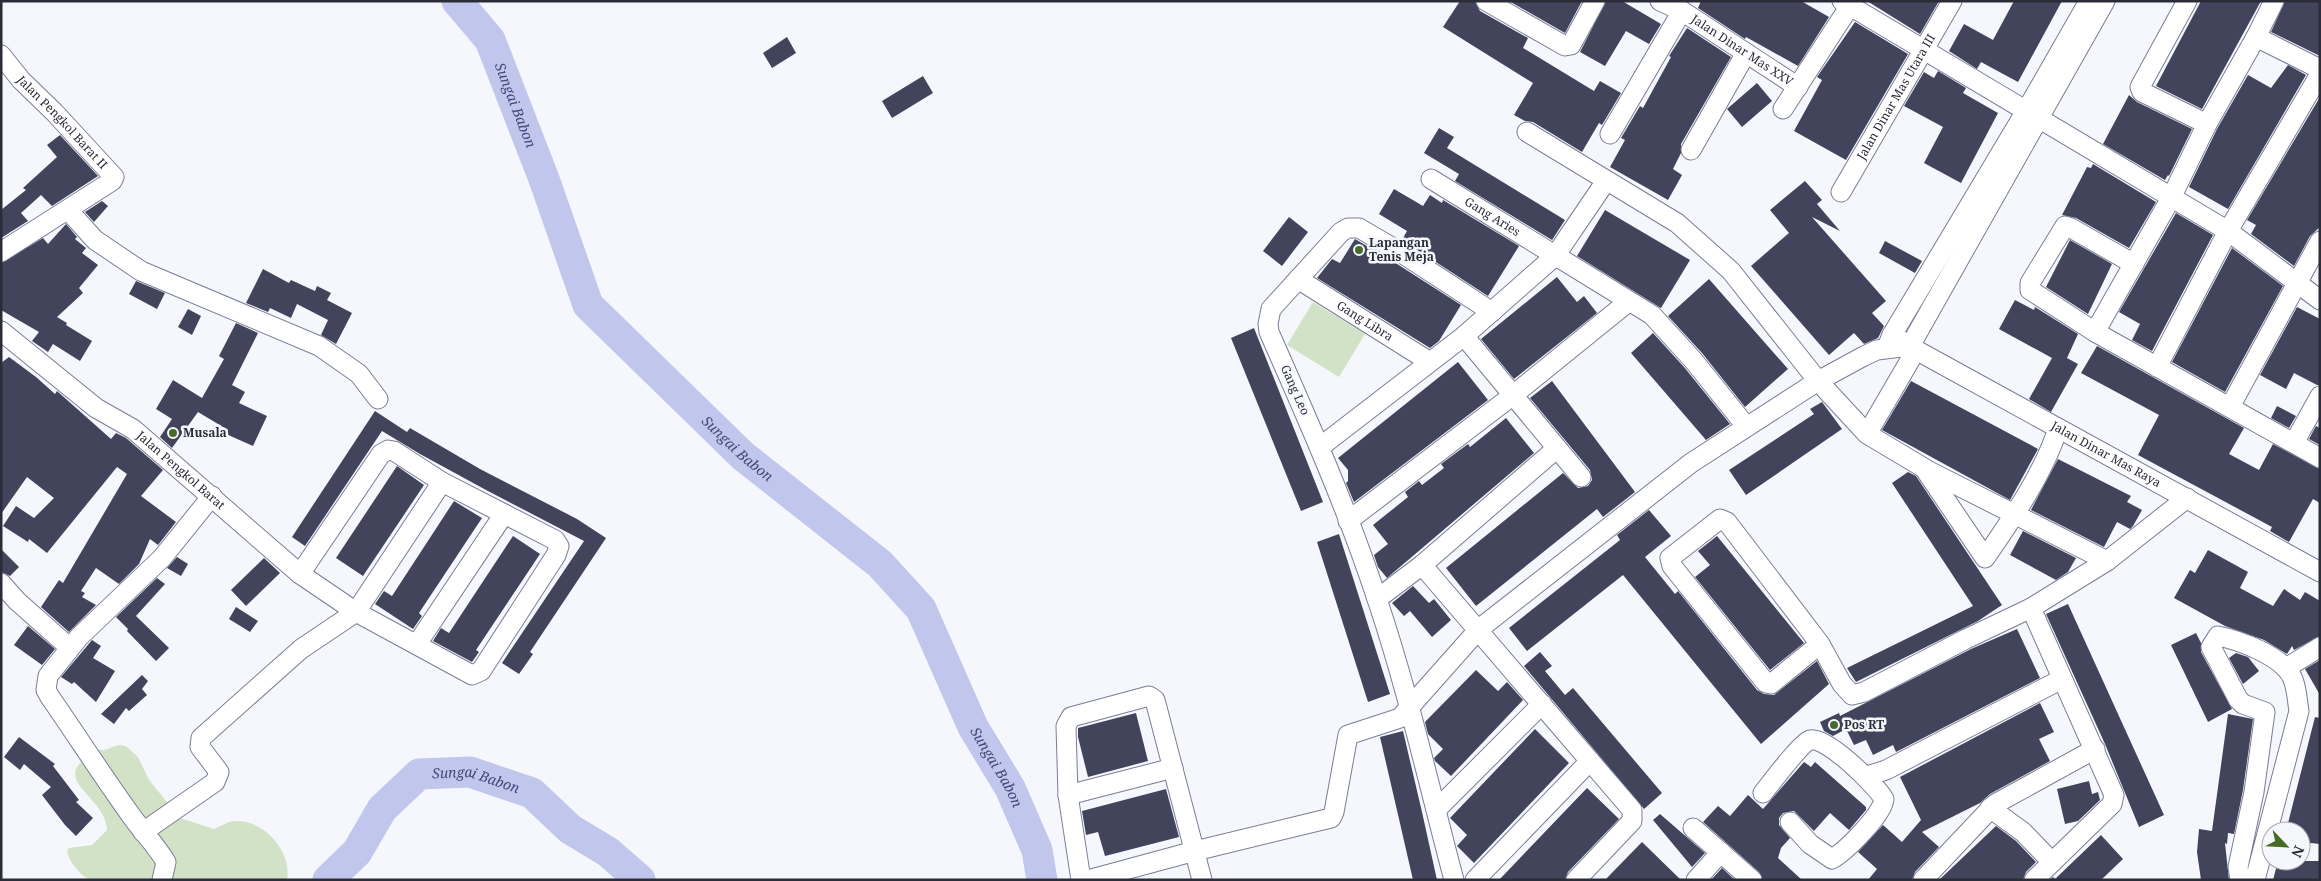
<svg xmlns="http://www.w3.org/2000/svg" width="2321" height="881" viewBox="0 0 2321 881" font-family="'Noto Serif',serif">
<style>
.green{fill:#d1e2c6}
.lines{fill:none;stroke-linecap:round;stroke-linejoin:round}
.river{stroke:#c0c6ec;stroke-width:31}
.building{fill:#41445b}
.street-casing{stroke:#797d96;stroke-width:21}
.street{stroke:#fff;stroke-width:19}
.poi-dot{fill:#466c27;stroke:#f6f7fd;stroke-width:2}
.labels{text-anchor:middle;stroke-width:5;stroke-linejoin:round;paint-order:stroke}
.street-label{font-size:12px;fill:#2b2c37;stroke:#f6f7fd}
.poi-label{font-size:12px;font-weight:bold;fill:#2b2c37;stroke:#f6f7fd;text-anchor:start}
.water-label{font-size:14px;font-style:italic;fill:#43487a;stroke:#f6f7fd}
</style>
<rect width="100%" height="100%" fill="#f6f7fd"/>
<g class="green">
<path d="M1313,302l52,32 -26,43 -52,-32z"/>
<path d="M119,745l7,1 12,11 11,23 31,38 34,11c5,-2 10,-5 15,-7 31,-7 64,28 58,58h-197c-10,-5 -21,-18 -23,-29l2,-3 23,-3 15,-15c-1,-31 -48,-46 -26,-68 4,-4 10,-10 15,-12 2,0 6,0 8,0 5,-1 10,-4 15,-5z"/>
</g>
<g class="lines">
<g class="river">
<path id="s1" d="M457,1l33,39 54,139 44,126 155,151 137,108 41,45 52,118 37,61 27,62 5,30"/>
<path id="s2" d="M328,880l29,-28 25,-43 37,-35 51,-2 62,21 38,36 38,23 32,28"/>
</g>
</g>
<g class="building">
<path d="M1460,1h15l5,10 48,27 -5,10 71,43 6,-10 21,12 -19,32 -3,-2 -17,29 -49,-30 -8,-1 -11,-6 19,-32 -90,-56z"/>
<path d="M1509,1h73l-17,32z"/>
<path d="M1606,1h16l39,23 -12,20 -23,-13 -21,35 -25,-14z"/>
<path d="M1701,1h100l28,16 -31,49 -52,-29 -1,2 -47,-31z"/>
<path d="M1867,1h72l-19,33z"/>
<path d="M2014,1h48l-44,81 -37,-20 -4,7 -28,-18 15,-27 29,16z"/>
<path d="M2201,1h60l-59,108 -46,-23z"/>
<path d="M2285,1h35v55l-49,-24z"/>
<path d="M1855,22l53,32 -62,106 -52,-29 28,-51 -5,-3z"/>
<path d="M1687,28l44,29 -50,87v9l-8,16 9,6 -14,25 -58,-33 15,-27 -4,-2 19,-32 3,2 28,-51 -2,-1z"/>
<path d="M787,37l9,16 -24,15 -9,-15z"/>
<path d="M2288,65l18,10 -78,134 -39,-22 28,-58 31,-54 23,13z"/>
<path d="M1938,71l28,17 -3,5 35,20 -37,70 -37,-20 19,-36 -39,-21 20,-34 10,6z"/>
<path d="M923,76l10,17 -41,25 -10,-17z"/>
<path d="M1757,83l15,18 -30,26 -15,-18z"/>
<path d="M2129,95l8,7 55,27 -23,47 -1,-1 -3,5 -62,-36z"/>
<path d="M2320,97v130l-10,9 -16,30 -43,-32 5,-9 -9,-5z"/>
<path d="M1439,128l15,9 -7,11 118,72 -13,20 -97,-59 4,-7 -35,-21z"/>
<path d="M60,135l38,41 -46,30 -11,-11 -20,18 7,8 -27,17v-28l25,-20 -3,-2 34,-31 -10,-12z"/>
<path d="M2093,164l63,38 -27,46 -53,-30 -14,-3 25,-48 4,1z"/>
<path d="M1805,181l17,19 -5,4 23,27 -28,-14 74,84 -14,12 12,13 -6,12 -14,6 -10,-11 -25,22 -78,-89 38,-33 -19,-23z"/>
<path d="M1394,189l29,17 7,-11 12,8 1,-3 76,46 -31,50 -86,-56 5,-9 -28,-17z"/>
<path d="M102,201l6,5 -14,16 -9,-10z"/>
<path d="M1605,210l85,50 -29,48 -84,-52z"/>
<path d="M2176,213l37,22 -61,116 -20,-11 8,-16 -21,-12z"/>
<path d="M1289,217l19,15 -26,34 -19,-15z"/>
<path d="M66,224l11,13 -2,2 11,9 -4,5 16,12 -19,23 4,5 -26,24 10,6 -1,2 26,16 -12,20 -27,-17 -5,8 -16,-11 7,-9 -38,-22v-47l42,-25 5,6z"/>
<path d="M1355,239l39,23 67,43 -22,36 -9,7 -113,-70 15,-19 8,4z"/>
<path d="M2070,240l42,24 -24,50 -42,-27z"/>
<path d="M1885,241l37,20 -7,12 -36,-20z"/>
<path d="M2232,248l51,38 -58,106 -53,-30z"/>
<path d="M263,269l26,14 2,-3 24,11 2,-5 14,7 -4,7 25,13 -16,31 -15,-9 7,-15 -31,-16 -6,14 -21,-10 -2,4 -22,-9z"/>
<path d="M1557,277l20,25 7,-6 13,17 -83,66 -33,-40z"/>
<path d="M1709,279l79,90 -43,38 -43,-54 -34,-37z"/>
<path d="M136,281l29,12 -8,16 -28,-15z"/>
<path d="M2015,300l19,10 1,-3 43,27 -11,24 11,6 -27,48 -22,-13 23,-41 -53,-29z"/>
<path d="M2297,307l23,12v66h-3l-23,-12 -8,16 -26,-14z"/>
<path d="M188,309l13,7 -9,19 -14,-8z"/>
<path d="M236,323l22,10 -26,52 13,7 -6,11 28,13 -14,30 -27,-12 2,-4 -30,-18 -26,36 -12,-11 12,-18 -16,-10 17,-29 29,18 22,-39 -5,-3z"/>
<path d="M1254,328l69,174 -22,9 -70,-173z"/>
<path d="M1653,333l31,34 46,57 -24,16 -75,-87z"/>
<path d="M2097,346l147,82 -15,26 30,16 14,-26 47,25v34l-7,-4 -24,43 -19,-11 2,-4 -134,-72 21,-40 -78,-42z"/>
<path d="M9,357l27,20 19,17 2,-3 54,48 5,-6 10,5 37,32 -22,26 35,26 -18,23 -8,-6 -11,25 -20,20 -23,-16 -15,23 4,2 -3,4 14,8 -27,27 -28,-25 18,-27 4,3 64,-109 -10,-7 -70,86 -18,-14 -1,3 -25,-16 13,-20 18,12 20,-20 -27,-21 -26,37v-151z"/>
<path d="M1458,362l30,38 -134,102 -8,-19 2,-2v-11l-10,-12z"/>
<path d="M1552,381l83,111 -32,25 -6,-8 -121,97 -30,-38 117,-95 15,15 10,-2 4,-6 -2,-10 -60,-72z"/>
<path d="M1911,381l127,68 -28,51 -128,-70z"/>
<path d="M1822,402l20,27 -96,66 -17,-25 85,-56 -4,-5z"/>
<path d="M2277,406l19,10 -7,12 -18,-10z"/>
<path d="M375,411l32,21 3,-4 70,41 97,50 29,19 -76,114 3,2 -14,20 -17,-11 82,-122 -98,-51 -66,-36 -38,-23 -77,115 -13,-9z"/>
<path d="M1506,418l28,35 -147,125 -9,-11 -4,-12 14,-11 -15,-19 35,-28 -3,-5 14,-11 3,4 22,-17 -3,-4 27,-20 2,3z"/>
<path d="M2316,426l4,2v17l-11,-6z"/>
<path d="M2058,459l73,37 -4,6 15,8 -9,16 -3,3 -13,-7 -13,25 -73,-37z"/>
<path d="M397,466l27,19 -61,91 -27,-18z"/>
<path d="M1908,472l8,4 86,129 -24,16 -122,61 -9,-14 126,-62 -81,-123z"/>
<path d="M454,501l28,17 -63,95 3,3 -9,13 -38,-25 9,-13 8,5z"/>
<path d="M1649,510l22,26 -26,21 30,37 3,-3 79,99 7,4 10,1 43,-34 12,23 -68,60 -138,-169 -96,76 -18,-23 111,-88 -3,-5z"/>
<path d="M2023,531l53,27 -8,14 -12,8 -46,-25z"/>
<path d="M1339,534l51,160 -22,8 -51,-160z"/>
<path d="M513,536l27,18 -64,96 3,2 -7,10 -39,-21 8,-13 8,5z"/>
<path d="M1717,536l87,107 -34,27 -75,-93 15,-12 -12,-14z"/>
<path d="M1,549l18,18 -9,9 -9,-4z"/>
<path d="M2208,550l40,22 -8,16 33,18 11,-17 16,11 5,-8 15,9v35l-26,14 -2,-4 -5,8 -23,-14 -39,-14 -51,-28 16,-28 5,3z"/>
<path d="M177,557l11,7 -7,12 -14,-8z"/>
<path d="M264,558l16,15 -34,33 -15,-16z"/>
<path d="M157,578l8,6 -29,32 33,32 -13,13 -29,-30 1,-2 -12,-12z"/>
<path d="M1413,586l16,17 5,-4 17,21 -19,17 -22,-26 -6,5 -12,-13z"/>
<path d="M2068,604l96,211 -25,12 -34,-83 -59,-130z"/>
<path d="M236,607l22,14 -8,11 -21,-13z"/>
<path d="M28,626l27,23 -13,16 -28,-20z"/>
<path d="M2017,629l23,49 -144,74 -3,-7 -20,10 -7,-15 -12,5 -8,-16 -13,7 -9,-5 -4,-9 19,-9 1,3 131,-67z"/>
<path d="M2196,633l5,10v9l31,57 -24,13 -37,-77z"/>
<path d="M92,640l9,6 -8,12 22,13 -19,31 -22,-20 -2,2 -11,-7z"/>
<path d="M1540,652l12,14 -7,5 20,24 8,-7 89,105 -18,16 -120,-143z"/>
<path d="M2236,653l12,4 11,14 -16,13 -14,-26z"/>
<path d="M2320,660v35l-15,-26z"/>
<path d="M1476,670l22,21 9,-9 16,18 -72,76 -16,-15 -1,-3 9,-9 -15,-15 -3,-12z"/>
<path d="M142,675l6,6 -6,8 5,6 -18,16 -3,-3 -12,16 -13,-10z"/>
<path d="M2040,703l14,29 -15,7 11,22 -60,33 -10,9 -58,29 17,15 -24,25 -3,8h-44l9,-11 -19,-17 25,-27 19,17 19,-22 -21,-43z"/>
<path d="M1136,713l12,48 -60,16 -10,-40v-9z"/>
<path d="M2228,714l25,5 -10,71 -9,44 -6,-1 -1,11 -2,-1 4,37h-28l-4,-28 2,-23 13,2z"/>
<path d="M2315,717l5,1v126l-19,-2v-11h-15z"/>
<path d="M1535,729l34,34 -95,100 -17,-17 10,-11 -17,-17z"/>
<path d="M1403,731l19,81 15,68h-24l-14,-61 -19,-82z"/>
<path d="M19,737l36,27 -2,2 26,34 -3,2 17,16 -17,18 -11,-11 -23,-30 9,-8 -27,-23 -4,6 -16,-13z"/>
<path d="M1804,762l7,5 4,-5 51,45v3l-17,20 -19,-17 -16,18 -20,-20 -11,2 -4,5v7l11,13 -9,10 -3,10 24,22h-39l-4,-8 -56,-50 15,-16 12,10 18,-21 15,14z"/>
<path d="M2089,781l3,13 6,-2 2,8 -22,21 -13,3 -8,-35z"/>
<path d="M1587,788l32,31 -51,53 -3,8h-66z"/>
<path d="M1166,789l13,48 -74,19 -7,-24 -12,3 -4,-24z"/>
<path d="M1660,814l45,39 -13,14 -39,-47z"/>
<path d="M1996,826l20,15 20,21 -10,10 -3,8h-84z"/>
<path d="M2101,835l22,24 -22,21h-51l3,-3 2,2z"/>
<path d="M1642,842l39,38h-76z"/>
<path d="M2278,861h42v19h-47z"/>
<path d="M1722,868l13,12h-24z"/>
</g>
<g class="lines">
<defs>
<g id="street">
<path d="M1486,1l79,45 6,-1 24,-44"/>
<path id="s3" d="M1660,1l22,10 116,76"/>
<path d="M1842,1l386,230 92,69"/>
<path d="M2187,1l-47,86 2,5 65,32 49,-87 18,-36"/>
<path d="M2256,37l64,32"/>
<path id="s4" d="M1,55l20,25 34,33 59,64 -2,4 -111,71"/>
<path d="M1783,109l70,-108"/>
<path d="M1527,132l150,91 54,48 87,110 49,53 57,34 61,90c27,-39 59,-85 73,-130"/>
<path d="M1610,134l72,-123"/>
<path d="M1691,150l55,-97"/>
<path id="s5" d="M1431,179l221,136 41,45 53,66"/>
<path id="s6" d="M1841,192l111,-191"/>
<path d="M68,210l27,30 46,31 178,75 40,28 19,25"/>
<path d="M2134,264l-63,-36 -6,-2 -35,57v7l65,42 225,126"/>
<path id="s7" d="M1298,279l132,83"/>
<path id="s8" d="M1,331l95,77 37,21 167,145 56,38 116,63 9,-4 75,-116 3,-9 -4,-6 -113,-58"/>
<path d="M2095,332l76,-134 36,-74"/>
<path id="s9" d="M1892,335l24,15 404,222"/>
<path d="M1464,336l117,141"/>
<path d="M1888,345l4,-10 134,-224 63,-110"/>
<path d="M2157,367l71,-136 92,-157"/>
<path d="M2230,407l90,-166"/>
<path d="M1867,434l49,-84"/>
<path d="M2294,443l26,-47"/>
<path d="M1320,447l144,-111 91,-80 51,-75"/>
<path d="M1925,469l182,92"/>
<path d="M1348,521l164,-125 116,-94"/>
<path d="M1422,565l210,245v11l-56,59"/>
<path d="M1,583l16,18 53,47"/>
<path d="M1377,599l45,-34 134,-116"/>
<path d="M2031,608l83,187 -2,9 -78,76"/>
<path d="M417,644l87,-130"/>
<path d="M1820,644l-49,40 -5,-1 -94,-117 -2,-8 50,-39 7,3 93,122 22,40 10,11 12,-3 102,-53 65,-31 76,-47 80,-63"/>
<path d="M2286,668l34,-21"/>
<path d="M1867,776l19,-6 176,-91"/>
<path d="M1763,793c8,-10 38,-50 47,-53 15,-5 66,45 74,59 -1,15 -38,52 -52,60l-22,-15 -20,-22"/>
<path d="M1068,795l105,-27"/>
<path d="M1990,808l33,24 29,30"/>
<path d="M1436,810l106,-106"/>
<path d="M1693,828l59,52"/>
<path d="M143,832l72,-50 4,-10 -19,-25 1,-9 100,-89 55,-37 86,-130 -48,-31 -6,-1 -7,4 -81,120"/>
<path d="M162,880l4,-18c-10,-17 -25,-32 -36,-48 -28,-39 -53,-78 -80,-117l-4,-7 2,-14 31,-39 83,-79 50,-62"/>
<path d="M1081,880l-13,-85 -2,-69 5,-9 78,-21 6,4 47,180"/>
<path d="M1088,880l107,-29 136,-33 3,-6 14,-77 52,-17 79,-89 212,-166 127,-82 46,-25 13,-6 33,-4 195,-345"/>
<path d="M1454,880c-25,-94 -46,-189 -77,-281 -30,-91 -69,-179 -108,-267l-1,-8 3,-15 70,-77 7,-4h11l41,24 92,60"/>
<path d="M1475,880l115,-119"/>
<path d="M1696,880l25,-28"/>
<path d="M1923,880l72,-76 100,-55"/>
<path d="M2240,880l-2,-13 16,-75 11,-80 -22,-8 -5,-5 -27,-52 7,-11c21,4 64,20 74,41 5,10 5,23 7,34l-44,169"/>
</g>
</defs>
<use href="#street" class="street-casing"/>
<use href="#street" class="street"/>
</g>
<g class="poi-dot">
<circle cx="1359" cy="250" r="5"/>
<circle cx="173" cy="433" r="5"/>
<circle cx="1834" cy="725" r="5"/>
</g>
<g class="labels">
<g class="street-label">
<text dy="4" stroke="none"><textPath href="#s3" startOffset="96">Jalan Dinar Mas XXV</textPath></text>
<text dy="4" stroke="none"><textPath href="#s6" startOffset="110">Jalan Dinar Mas Utara III</textPath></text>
<text dy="4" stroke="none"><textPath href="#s4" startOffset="91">Jalan Pengkol Barat II</textPath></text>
<text dy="4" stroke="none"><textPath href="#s5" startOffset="72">Gang Aries</textPath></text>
<text dy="4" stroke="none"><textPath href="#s7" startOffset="79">Gang Libra</textPath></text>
<text transform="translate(1295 390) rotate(66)" y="4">Gang Leo</text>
<text dy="4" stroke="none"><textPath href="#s9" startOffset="245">Jalan Dinar Mas Raya</textPath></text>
<text dy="4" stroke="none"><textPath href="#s8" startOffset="228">Jalan Pengkol Barat</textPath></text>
</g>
<g class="poi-label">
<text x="1369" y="247">Lapangan<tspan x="1369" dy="14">Tenis Meja</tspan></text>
<text x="183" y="437">Musala</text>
<text x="1844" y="729">Pos RT</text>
</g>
<g class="water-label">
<text dy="5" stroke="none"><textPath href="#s1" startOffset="121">Sungai Babon</textPath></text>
<text dy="5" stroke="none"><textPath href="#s1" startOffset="541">Sungai Babon</textPath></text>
<text dy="5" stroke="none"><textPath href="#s1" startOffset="961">Sungai Babon</textPath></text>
<text dy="5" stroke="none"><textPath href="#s2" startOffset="199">Sungai Babon</textPath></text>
</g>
</g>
<rect width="2321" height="881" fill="none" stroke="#2b2c37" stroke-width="5"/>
<g transform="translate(2286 846) rotate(115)"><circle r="24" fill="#f6f7fd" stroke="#a5a6ae"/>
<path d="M0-4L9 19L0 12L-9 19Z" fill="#466c27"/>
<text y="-8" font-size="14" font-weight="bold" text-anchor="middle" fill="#2b2c37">N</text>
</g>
</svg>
